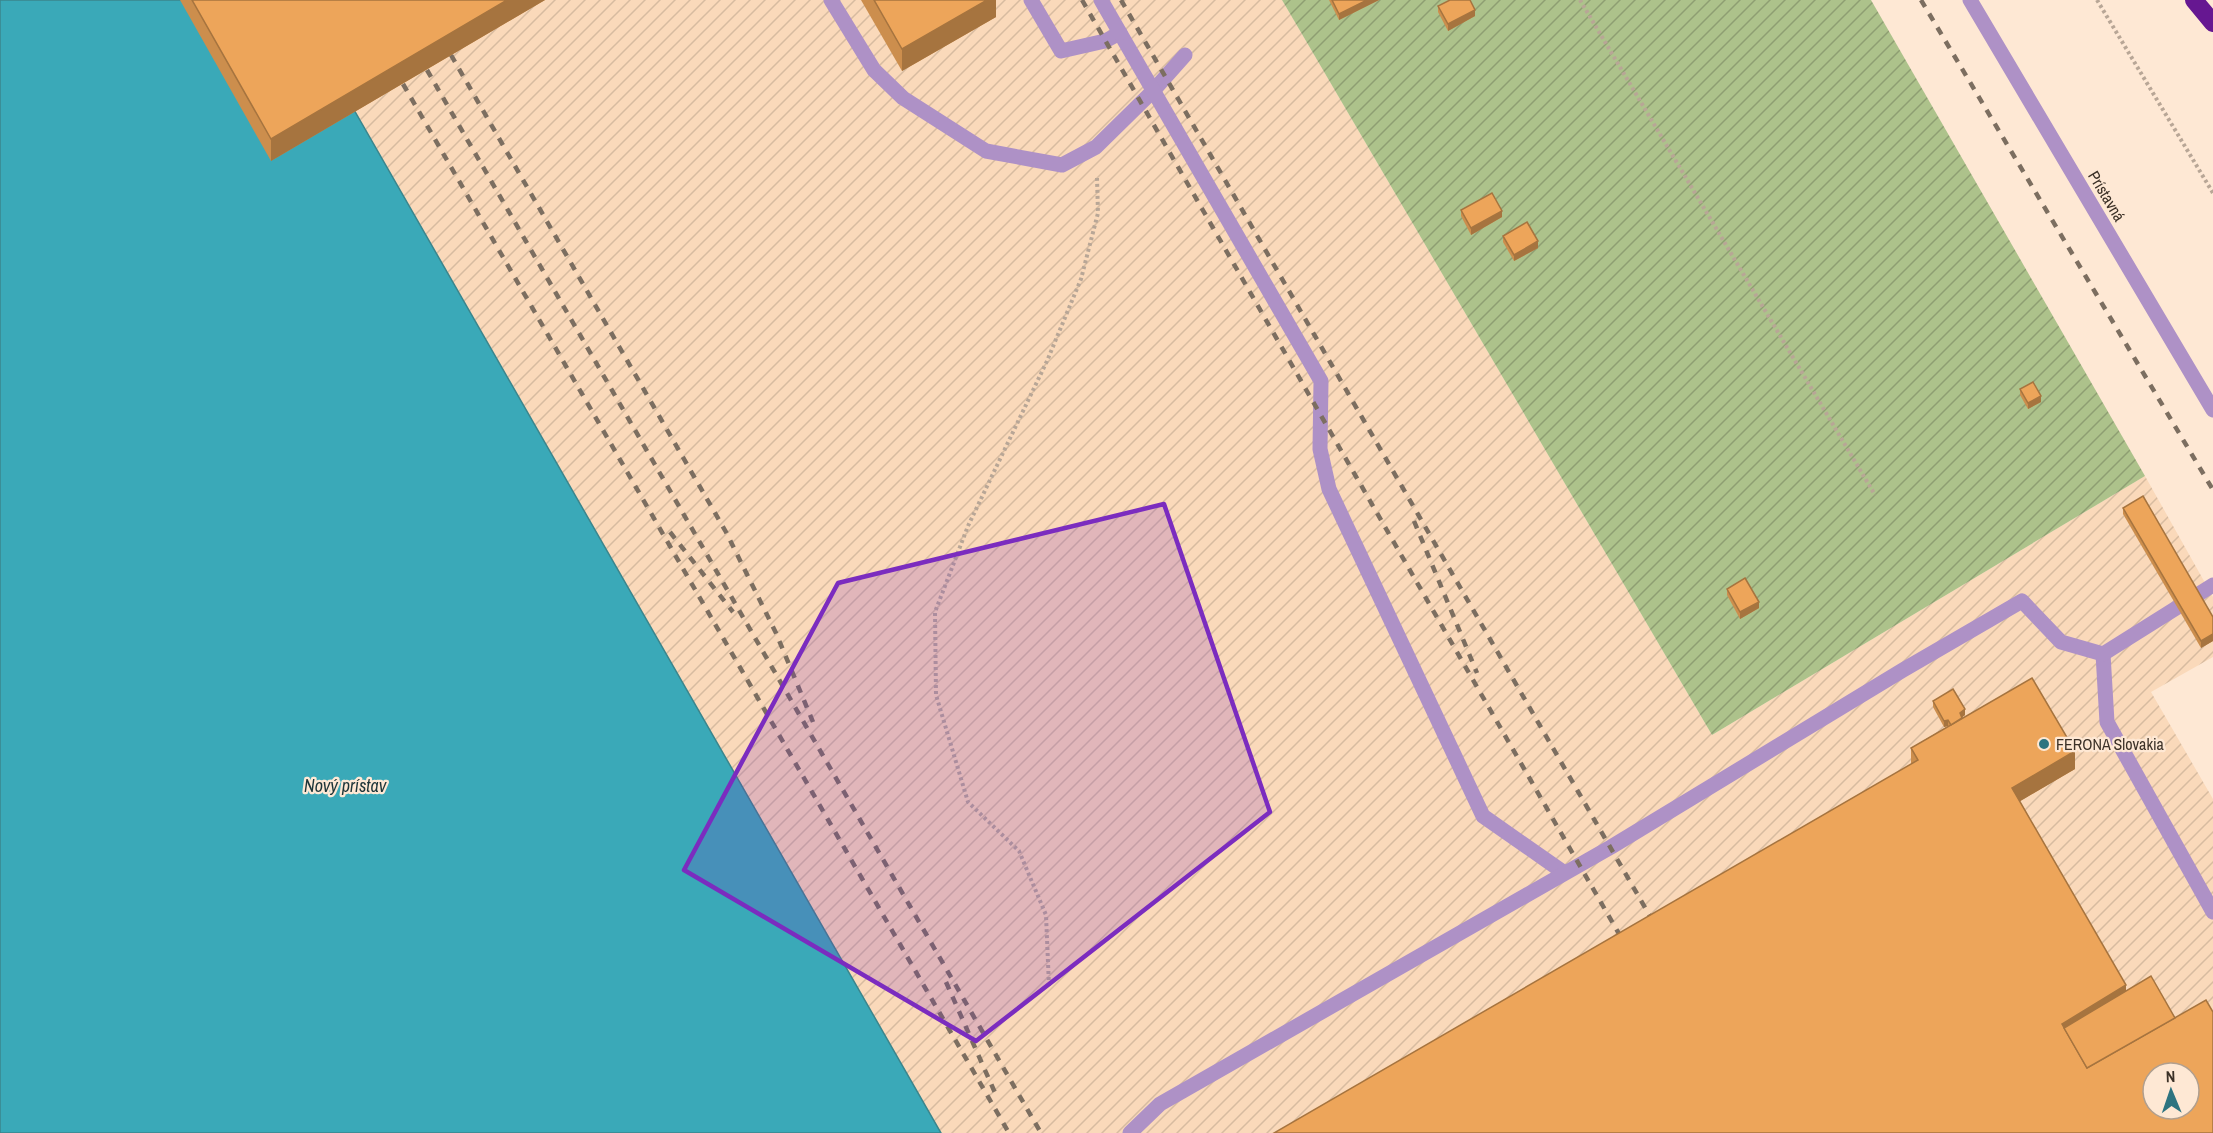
<svg xmlns="http://www.w3.org/2000/svg" width="2213" height="1133" viewBox="0 0 2213 1133" font-family="'Archivo Narrow',sans-serif">
<style>
.industrial{fill:url(#industrial-furrows);fill-rule:evenodd}
.garden{fill:url(#garden-furrows)}
.water{fill:#3aa9b8;stroke:#3b858c;stroke-width:1.5}
.lines{fill:none;stroke-linecap:round;stroke-linejoin:round}
.path{stroke:#b8a696;stroke-width:4;stroke-dasharray:3 3;stroke-linecap:butt}
.lane{stroke:#ae91c6;stroke-width:15}
.street{stroke:#ae91c6;stroke-width:15}
.highway{stroke:#661791;stroke-width:18}
.rail{stroke:#7c6e60;stroke-width:4.5;stroke-dasharray:8 8;stroke-linecap:butt}
.wall{fill:#cc8e4d}
.shaded-wall{fill:#a6743f}
.building{fill:#eda55a;stroke:#a6743f;stroke-width:1.5;fill-rule:evenodd}
.marked{fill:#7b2cbf;fill-opacity:0.2;stroke:#7b2cbf;stroke-width:4.5;stroke-linejoin:round}
.poi-dot{fill:#2e7480;stroke:#fee8d4;stroke-width:2}
.labels{text-anchor:middle;stroke-width:4.5;stroke-linejoin:round;paint-order:stroke}
.street-label{font-size:16px;fill:#3c3127;stroke:#fee8d4}
.poi-label{font-size:16px;fill:#3c3127;stroke:#fee8d4;text-anchor:start}
.water-label{font-size:18px;font-style:italic;fill:#1d3539;stroke:#fee8d4}
</style>
<defs>
<pattern id="industrial-furrows" width="10" height="10" patternUnits="userSpaceOnUse" patternTransform="scale(1.5)"><rect width="10" height="10" fill="#fad9ba"/><path d="M-1 1l2-2M0 10L10 0M9 11l2-2" fill="none" stroke="#d7bba0"/></pattern>
<pattern id="garden-furrows" width="10" height="10" patternUnits="userSpaceOnUse" patternTransform="scale(1.5)"><rect width="10" height="10" fill="#adc28b"/><path d="M-1 1l2-2M0 10L10 0M9 11l2-2" fill="none" stroke="#8e9e72"/></pattern>
</defs>
<rect width="100%" height="100%" fill="#fee8d4"/>
<path class="industrial" d="M180,0h1102l430,735 433,-259 68,121v60l-62,35 62,107v334h-1272l-585,-1021zM2153,1073h36v36h-36z"/>
<path class="garden" d="M1282,0h589l274,476 -433,259z"/>
<path class="water" d="M0,0h291l650,1133h-941z"/>
<g class="lines">
<g class="path">
<path d="M1580,0l295,495"/>
<path d="M2097,0l116,193"/>
<path d="M1049,986l-3,-71 -27,-64 -51,-49 -32,-107 -1,-83 33,-86 79,-165 34,-82 17,-66 -1,-35"/>
</g>
<g class="lane">
<path d="M831,0l43,70 29,28 83,53 76,14 34,-18 57,-56 32,-36"/>
<path d="M1031,0l30,51 44,-10 15,-8 201,348 -1,68 9,40 154,327 80,56"/>
<path d="M1101,0l19,33"/>
<path d="M2103,654l4,68 106,190"/>
<path d="M1130,1133l30,-29 451,-257 292,-177 119,-69 39,41 42,12 110,-69"/>
</g>
<path class="street" d="M1970,0l243,410"/>
<path class="highway" d="M2194,0l19,23"/>
<g class="rail">
<path d="M1082,0l544,946"/>
<path d="M1121,0l537,930"/>
<path d="M1921,0l292,490"/>
<path d="M451,55l275,477 50,101 37,89"/>
<path d="M427,70l614,1063"/>
<path d="M403,84l606,1049"/>
<path d="M1414,521l63,152"/>
<path d="M670,532l63,80"/>
<path d="M946,982l50,113"/>
</g>
</g>
<g class="wall">
<path d="M180,0h365l-274,161z"/>
<path d="M861,0h135v17l-94,54z"/>
<path d="M1329,0h50l-40,20z"/>
<path d="M1438,6l37,10 -27,15 -10,-19z"/>
<path d="M1461,210l41,7 -31,18 -10,-19z"/>
<path d="M1503,236l35,12 -24,13 -11,-19z"/>
<path d="M2020,389l21,13 -13,7 -8,-14z"/>
<path d="M2123,508l90,109v24l-12,7 -78,-134z"/>
<path d="M1727,589l32,19 -19,11 -13,-24z"/>
<path d="M1933,701l32,14 -3,2 113,52 -55,32 106,190 49,27 38,115 -302,-369v-16l37,-22 -4,1 -11,-20z"/>
</g>
<g class="shaded-wall">
<path d="M507,0h38l-274,161v-22z"/>
<path d="M987,0h9v17l-94,54v-22z"/>
<path d="M1367,0h12l-40,20v-6z"/>
<path d="M1475,10v6l-27,15v-7z"/>
<path d="M1502,211v6l-31,18v-7z"/>
<path d="M1538,241v7l-24,13v-6z"/>
<path d="M2041,396v6l-13,7v-6z"/>
<path d="M1759,602v6l-19,11v-7z"/>
<path d="M2213,634v7l-12,7v-7z"/>
<path d="M1965,709v6l-5,4v-6z"/>
<path d="M1948,720v6l-4,1v-6z"/>
<path d="M2075,751v18l-63,37v-18z"/>
<path d="M2126,985v18l-59,35 -5,-14z"/>
</g>
<g class="building">
<path d="M192,0h315l-236,139z"/>
<path d="M874,0h113l-85,49z"/>
<path d="M1332,0h35l-28,14z"/>
<path d="M1450,0h20l5,10 -27,14 -10,-18z"/>
<path d="M1492,193l10,18 -31,17 -10,-18z"/>
<path d="M1527,222l11,19 -24,14 -11,-19z"/>
<path d="M2033,382l8,14 -13,7 -8,-14z"/>
<path d="M2143,496l70,121v17l-12,7 -78,-133z"/>
<path d="M1745,578l14,24 -19,10 -13,-23z"/>
<path d="M2032,678l43,73 -63,37 114,197 -64,39 25,44 119,-68 7,12v121h-939l644,-373 -7,-12zM2153,1073h36v36h-36z"/>
<path d="M1953,689l12,20 -5,4 2,5 -11,7 -3,-5 -4,1 -11,-20z"/>
<path d="M2151,976l24,42 -88,50 -23,-40z"/>
</g>
<path class="marked" d="M1164,504l106,308 -294,229 -292,-171 154,-287z"/>
<circle class="poi-dot" cx="2044" cy="744" r="6"/>
<g class="labels">
<g class="street-label">
<text transform="translate(2107 196) rotate(59)" y="6">Prístavná</text>
</g>
<g class="poi-label">
<text x="2056" y="750">FERONA Slovakia</text>
</g>
<g class="water-label">
<text x="345" y="792">Nový prístav</text>
</g>
</g>
<g transform="translate(2171 1091) rotate(358)"><circle r="28" fill="#fee8d4" stroke="#b09f8f" stroke-width="1.5"/>
<path d="M0-4.5L10 22L0 15L-10 22Z" fill="#2e7480"/>
<text y="-9" font-size="16" font-weight="bold" text-anchor="middle" fill="#3c3127">N</text>
</g>
</svg>
